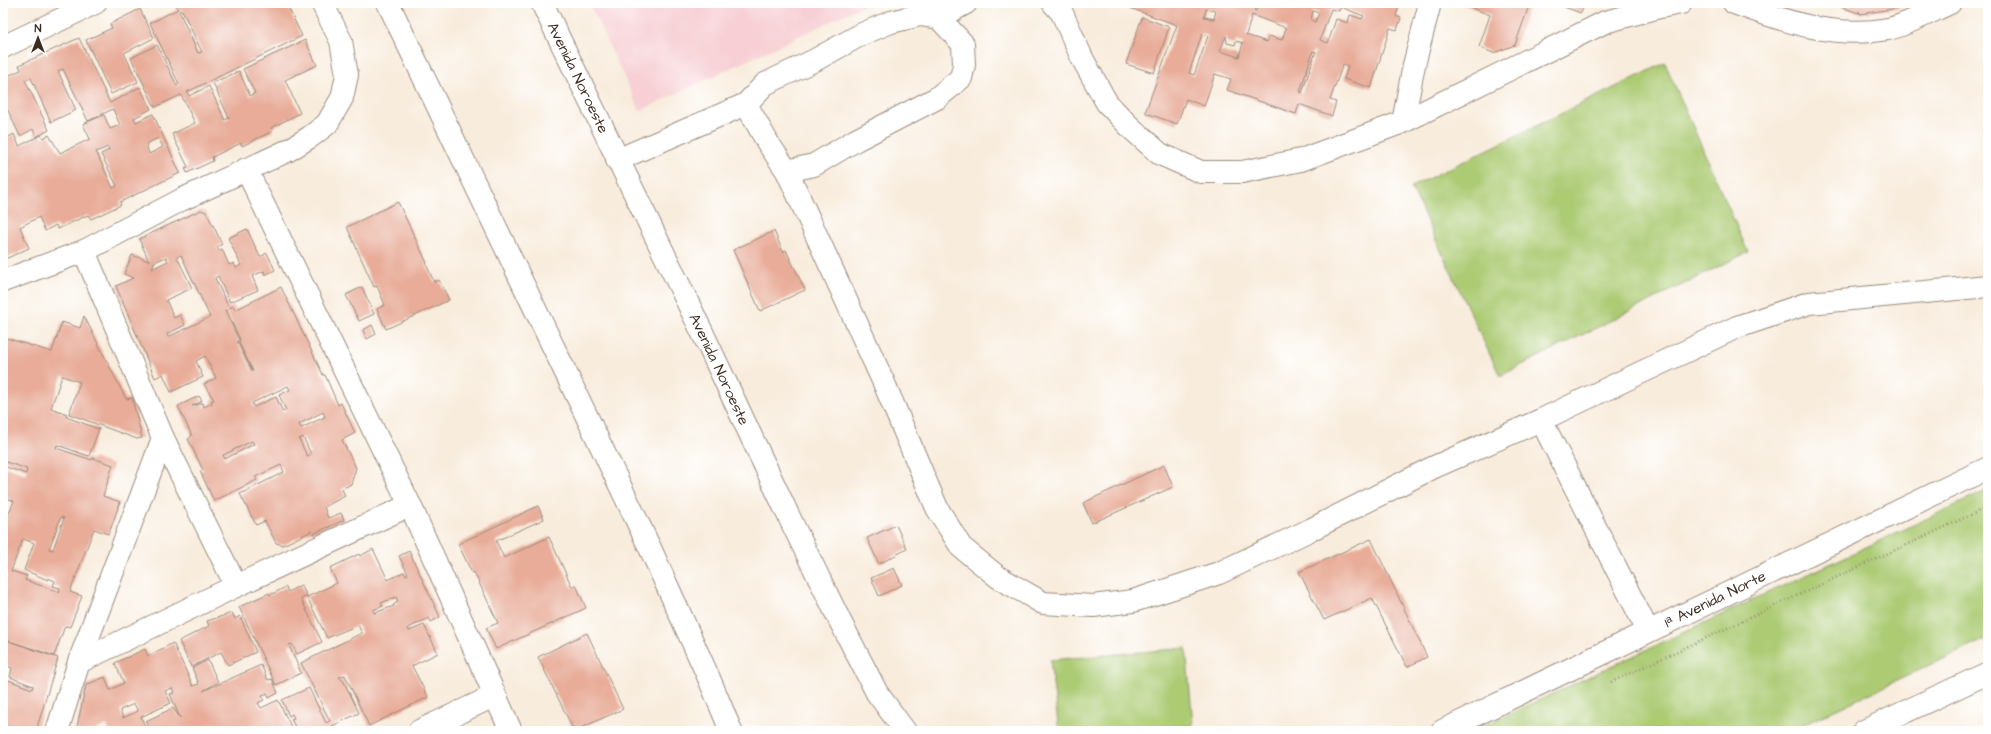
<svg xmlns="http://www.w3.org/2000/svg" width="1991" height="734" viewBox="0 0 1991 734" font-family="'Architects Daughter',sans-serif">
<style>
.built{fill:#f7cfd4}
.green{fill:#accb73;stroke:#747a48}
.building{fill:#e8ac98;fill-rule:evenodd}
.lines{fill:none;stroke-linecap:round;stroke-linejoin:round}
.minor-casing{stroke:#9a8b7d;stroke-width:24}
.major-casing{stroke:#9a8b7d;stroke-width:24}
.path{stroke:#9a8b7d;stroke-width:2.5;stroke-dasharray:1 3;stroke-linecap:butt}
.minor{stroke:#fff;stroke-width:22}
.major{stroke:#fff;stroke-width:22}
.labels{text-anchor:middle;stroke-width:3;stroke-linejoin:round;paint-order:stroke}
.street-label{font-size:15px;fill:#3b2a1e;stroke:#fff}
</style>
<rect width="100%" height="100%" fill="#fff"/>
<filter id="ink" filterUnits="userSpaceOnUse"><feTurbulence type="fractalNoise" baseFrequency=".025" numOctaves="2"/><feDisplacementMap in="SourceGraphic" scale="8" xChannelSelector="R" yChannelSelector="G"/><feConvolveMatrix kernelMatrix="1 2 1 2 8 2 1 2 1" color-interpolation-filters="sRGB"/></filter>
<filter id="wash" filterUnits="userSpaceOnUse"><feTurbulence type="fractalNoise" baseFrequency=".012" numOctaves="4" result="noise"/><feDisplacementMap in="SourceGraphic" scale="16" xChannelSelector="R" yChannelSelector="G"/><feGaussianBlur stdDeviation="0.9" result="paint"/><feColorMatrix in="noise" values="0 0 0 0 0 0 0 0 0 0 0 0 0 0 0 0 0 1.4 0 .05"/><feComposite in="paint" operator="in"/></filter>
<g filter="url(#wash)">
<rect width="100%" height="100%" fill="#f8ecdc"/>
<path class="built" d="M589,3h280l-229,108z"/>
<g class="green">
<path d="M1665,63l83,189 -248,124 -89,-189z"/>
<path d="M1988,490v148l-198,93h-317z"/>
<path d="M1186,648l7,77 -62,6h-72l-9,-71z"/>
</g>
<g id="blocks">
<g class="building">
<path d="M175,3h111l16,33 -115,56 2,4 20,-10 16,34 4,-2 -16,-35 26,-12 11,25 5,-3 -12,-24 62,-29 12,25 -32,15 15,33 -29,15 2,3 -31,15 -1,-3 -29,14 1,4 -26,12 -2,-5 3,-1 -16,-33 23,-11 -14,-28 -26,12 -24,-49 26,-13 20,41 2,-2 -29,-61 28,-14zM182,10l20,42 -4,1 -19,-42z"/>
<path d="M1132,3h87l3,2 1,-2h34l-3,8h2l3,-8h33l-1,3 6,1 1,-4h102l-4,13 5,2 -4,12 -7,-2 -19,60 -27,-9 4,-13 -5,-2 -13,36 6,2 -4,14 -33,-12 -3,10 -69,-24 4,-11 -16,-5 -11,32 -18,-7 -9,25 -31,-11v-3l31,-85 -47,-17zM1341,7l23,9 -2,3 -12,-4 -2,8 -12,-4 -8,24 -8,-3 11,-31 8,2zM1206,9l10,2 -2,8 -10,-2zM1313,11l6,2 -4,9 -4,-2zM1252,15l34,13 -4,12 -13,-4 -2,6 -21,-7zM1202,34l6,2 -14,39 -5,-2zM1226,36l1,7 8,2 1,-4 7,2 -4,14 -19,-6zM1313,51l3,1 -1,2 -13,39 -2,-1z"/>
<path d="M1459,3h71l-15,42 -22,8 -14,-6 11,-32z"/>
<path d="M1565,3h20l-4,10 -17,-6z"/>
<path d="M1831,3h75l-8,5 -38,6 -1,-3 -1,2z"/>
<path d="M140,9l14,29 -30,15 14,29 -27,12 -25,-54 26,-12 -2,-4z"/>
<path d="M1142,17l27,10 -15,46 -28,-9z"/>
<path d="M79,38l31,65 30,-16 11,22 -17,9 2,4 17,-8 27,59 -60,29 1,3 -30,14 -3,-4 -30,14 -2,-4 -11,6 -6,-14 -19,10 9,21 -26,12v-60l3,-2 -3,-3v-55l11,-6 5,12 22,-11 2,3 6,-3 11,18 30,-14 -7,-15 21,-9 6,14 10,-4 -7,-16 -25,12 -25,-52 -5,2 18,39 -25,12 -20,-44 -6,2 24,50 -13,7 -3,-8 -13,7 -17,-36v-22l18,-8 -2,-5zM158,138l5,9 -14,7 -3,-10zM108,147l1,3 -8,4 16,32 -4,2 -17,-36z"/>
<path d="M398,202l29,61 -1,1 8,18 5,-2 10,20 -63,29 -9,-20 8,-4 -8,-19 -3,1 -27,-60z"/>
<path d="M201,210l5,2 7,13 9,19 -5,3 2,4 3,-2 7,16 5,-2 2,5 5,-3 -13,-27 19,-9 13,28 7,-4 8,17 -10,5 -1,-4 -12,5 6,14 -28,12 -12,-26 -3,2 14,30 4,-2 2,4 46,-23 42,88h2l13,30 3,-2 14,30 -13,7 14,28 -5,16 -9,5 3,7 -21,11 4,11 13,-5 3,7 -31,14 -1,-3 -29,14 -7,-2 -11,-22 -9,4 -16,-31 44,-22 -3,-7 -26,12 2,3 -43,21 -14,-30 3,-1 -15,-31 4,-3 -14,-30 21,-10 3,5 -10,5 11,-3 1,4 8,-4 -1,-2 3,-1 -10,-16 12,-6 -11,-22 -9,5 7,16 -32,15 -8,-18 -8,4 -39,-92 17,-8 -9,-4 8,-19 17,6 -10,-22zM181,255l29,62 -42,20 -1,-3 18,-9 -5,-10 -6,3 -8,-18 26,-12 -15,-31zM166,257l2,4 -16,8 2,-7zM225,310h1l14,29 -1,4 14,28h-1l-15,-30 2,-1zM288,386l2,4 -11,5 7,15 -3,2 -7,-15 -22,10 -2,-4zM323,412l2,5 -24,11 -2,-4zM303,437l8,17 -4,2 -8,-17zM252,441l2,3 -29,15 -2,-4z"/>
<path d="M774,231l9,21 3,-2 19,40 -45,21 -27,-61z"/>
<path d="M362,287l12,27 -15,7 -13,-26z"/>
<path d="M84,316l42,83 6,-1 10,40 -5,1 -68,-25 11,-32 -18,-6 -11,32 16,6 -1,3 33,12 -10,27 -32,-11 -1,3 36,12 1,-2 20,7 -10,31 17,6 -11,31 -1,1 -14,-5 -24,63 12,4 -12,31 -5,-1 -11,30 -51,-17v-126l5,2 6,-14 -11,-4v-31l23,8 1,-5 -24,-8v-60l2,-7h-2v-57l49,15 10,-30 18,6zM61,517l3,1 -11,32 -4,-1zM23,539l11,4 -10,27 24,10v-2l7,3 -2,5 7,2 -1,4 -34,-12 2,-4 -16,-5z"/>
<path d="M372,325l4,9 -9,5 -4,-9z"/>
<path d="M1164,465l9,22 -81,36 -9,-20z"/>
<path d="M538,506l6,13 -48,22 8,17 45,-21 23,50 4,-2 10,23 -90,41 -10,-21 12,-5 -24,-51 -2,1 -14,-29z"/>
<path d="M896,525l11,24 -28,15 -12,-26z"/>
<path d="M1371,539l56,118 -20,10 -35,-69 -48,22 -25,-48z"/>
<path d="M373,549l15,31 16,-8 2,3 2,-1 -9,-18 10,-5 31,66 -9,5 -2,-4 -21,10 1,3 15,-6 14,28 -26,13 16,31 -59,29 -24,-51 -6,2 5,5 15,31 -27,13 2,5h-37l-6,-12 3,-1 -2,-4 -3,2 -7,-16 27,-12 17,35 4,-2 -29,-58 61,-30 -4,-8 -31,13 -20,-41 30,-14 -7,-15 29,-14 1,2zM396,597l2,5 -5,3 1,1 -20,7 -1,-3 10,-4 -2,-3z"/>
<path d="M894,568l8,17 -23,11 -8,-18z"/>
<path d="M301,585l6,11 -6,3 21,43 -25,12 -5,-10 -3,1 12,28 -25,12 -37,-78 30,-14 1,2 16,-8 2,5z"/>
<path d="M232,613l3,6 5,-3 16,36 -28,13 -7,-13 -30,15 -12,-26 30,-15 -2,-5z"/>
<path d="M587,633l36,76 -49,22 -36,-74z"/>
<path d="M3,639l55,19 -22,73h-33v-53l29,11 1,-3 -23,-9 2,-9 -9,-4z"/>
<path d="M173,643l20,43 6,-2 -7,-16 16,-8 10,22 -15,9 58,-26 7,15 4,-1 6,14 -9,5 -2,-5 -5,3 2,4 -6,3 3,5 17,-8 15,31h-142l-5,-10 27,-13 7,10 -10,-24 4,-1 -2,-5 -7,3 6,12 -30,14 6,14h-38l-2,-6 -13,6h-18l10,-46 19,-8 5,13 14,-7 -9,-20 30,-14 3,7zM134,704l4,7 -15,7 -3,-8z"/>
</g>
</g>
</g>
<g filter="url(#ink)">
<use href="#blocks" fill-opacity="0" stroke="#9a8b7d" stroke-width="1"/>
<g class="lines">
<defs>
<g id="minor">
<path d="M388,3l262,545 58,128 23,55"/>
<path id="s1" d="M542,3l161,331 88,187 49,100 37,72 28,38"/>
<path d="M1053,3l9,10 20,45 25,45 24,25 29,26 41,18h41l59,-12 102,-38 202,-100 55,-15 21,-4"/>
<path d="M1734,3c49,18 101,36 154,26 17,-3 46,-19 62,-26"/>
<path d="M920,15l19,3 24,26 1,21 -3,13 -24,20 -81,42 -42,25 -27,6 -19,-28 -22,-39 19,-20 50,-24 47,-26 29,-12z"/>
<path d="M939,18l27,-15"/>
<path d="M3,47l92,-44"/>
<path d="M1403,122l11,-57 16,-62"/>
<path d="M617,160l129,-56"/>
<path d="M246,169l164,336 101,226"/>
<path d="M787,171l97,212 53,125 24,39 37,30 45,26 50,3 40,-5 86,-28 93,-44 120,-61 109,-48 196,-93 72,-24 179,-17"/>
<path d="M3,281l81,-30 97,-51 108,-50 21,-13 17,-13 15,-26 5,-23 -6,-34 -19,-38"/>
<path d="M1541,420l107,211"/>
<path d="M163,438l73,148"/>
<path d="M79,662l157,-76 174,-81"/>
<path d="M57,731l22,-69 84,-224 -79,-187"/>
<path d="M419,731l75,-35"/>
</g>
<g id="major">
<path d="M1442,731l546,-263"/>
<path d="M1864,731l124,-58"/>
</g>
</defs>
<use href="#minor" class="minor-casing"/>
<use href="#major" class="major-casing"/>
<path class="path" d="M1611,682l377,-175"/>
<use href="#minor" class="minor"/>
<use href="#major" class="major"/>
</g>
</g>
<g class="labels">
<g class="street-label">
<text dy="5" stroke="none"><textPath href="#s1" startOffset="83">Avenida Noroeste</textPath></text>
<text dy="5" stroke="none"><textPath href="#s1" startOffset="407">Avenida Noroeste</textPath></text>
<text transform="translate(1715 599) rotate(-26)" y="5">1ᵃ Avenida Norte</text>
</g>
</g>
<rect width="1991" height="734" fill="none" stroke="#fff" stroke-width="16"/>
<g transform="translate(38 38)" stroke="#ffffff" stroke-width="3" paint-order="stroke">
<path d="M0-3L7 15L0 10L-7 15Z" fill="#3b2a1e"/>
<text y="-6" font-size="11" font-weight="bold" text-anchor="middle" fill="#3b2a1e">N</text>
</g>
</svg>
